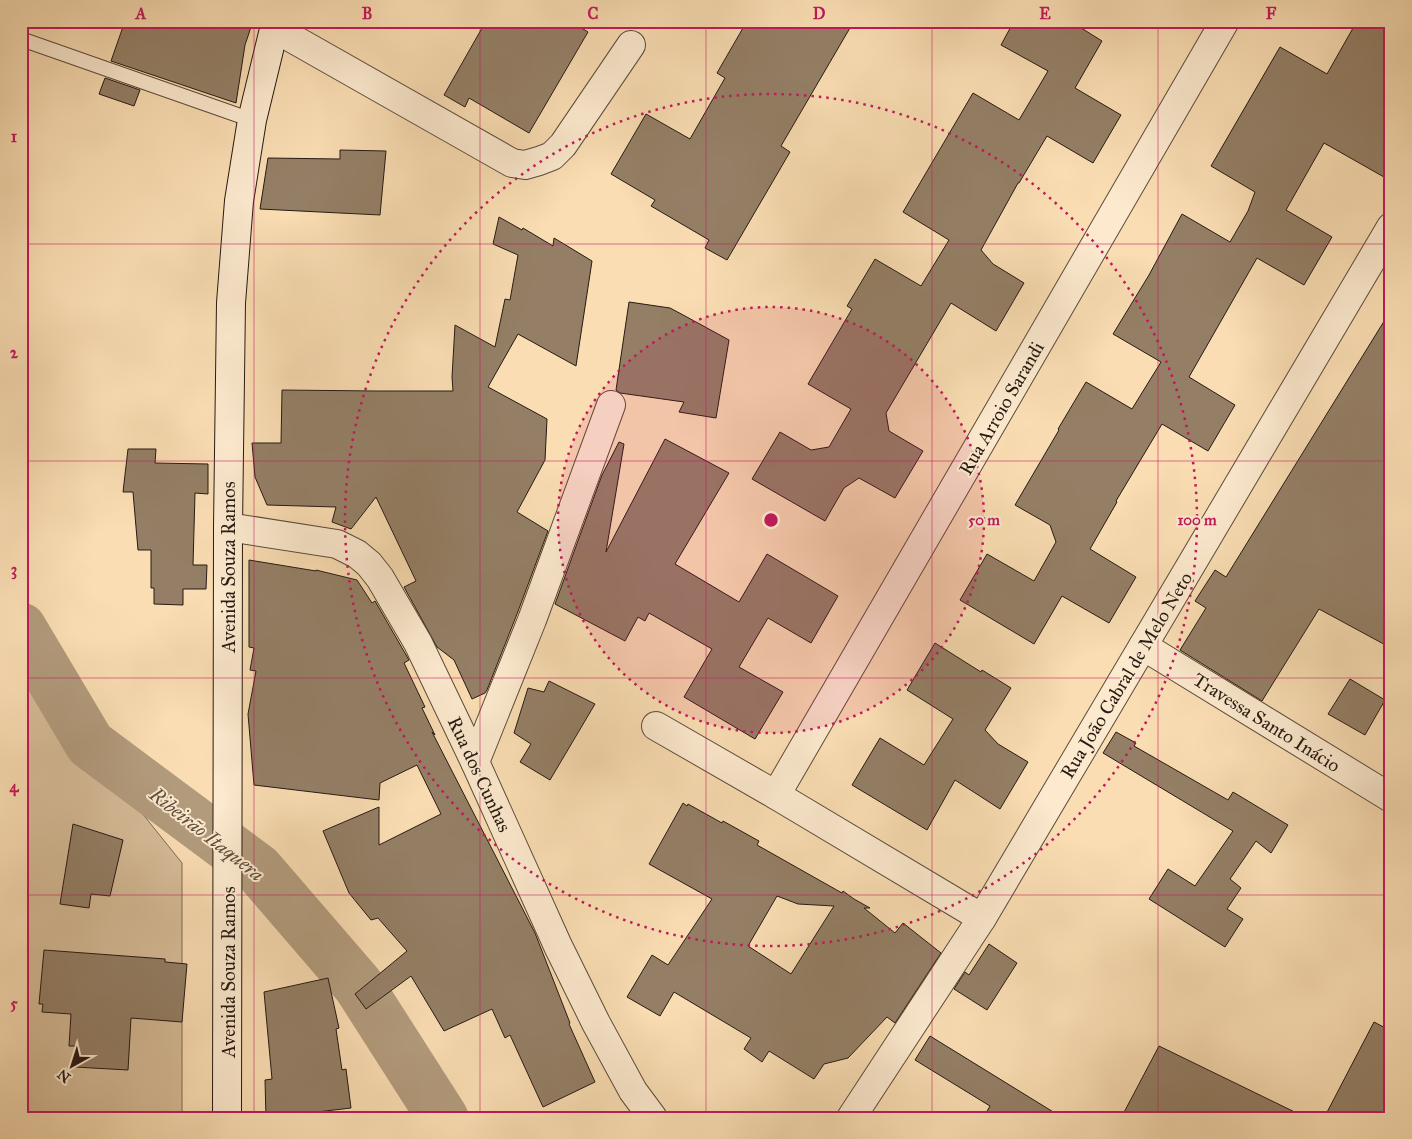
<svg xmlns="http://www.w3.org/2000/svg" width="1412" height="1139" viewBox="0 0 1412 1139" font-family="'IM FELL Great Primer',serif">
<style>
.green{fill:#d6bc98;stroke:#7e6b55}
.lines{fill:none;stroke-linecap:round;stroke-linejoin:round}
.river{stroke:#b29b7c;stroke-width:51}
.building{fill:#947f66;stroke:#261a12;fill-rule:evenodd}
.lane-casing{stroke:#5b4b3a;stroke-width:16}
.street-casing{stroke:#5b4b3a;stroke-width:30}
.secondary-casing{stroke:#261a12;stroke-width:30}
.lane{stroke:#fce9ce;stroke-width:14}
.street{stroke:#fce9ce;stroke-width:28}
.secondary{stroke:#fce9ce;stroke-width:28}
.grid{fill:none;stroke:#c2185b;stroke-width:1;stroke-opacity:0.55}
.ring{fill:none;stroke:#c2185b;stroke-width:2.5;stroke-dasharray:2.5 5}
.labels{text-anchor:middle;stroke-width:4;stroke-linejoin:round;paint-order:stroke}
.street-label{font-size:19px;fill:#261a12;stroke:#fce9ce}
.water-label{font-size:20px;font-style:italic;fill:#5e4e3c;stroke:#fce9ce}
.centre{fill:#c2185b;stroke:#fce9ce;stroke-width:2.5}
.ring-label{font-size:15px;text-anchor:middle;font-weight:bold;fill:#c2185b;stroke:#fce9ce;stroke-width:4;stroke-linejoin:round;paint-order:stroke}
.neatline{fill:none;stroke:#c2185b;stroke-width:2}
.grid-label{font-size:16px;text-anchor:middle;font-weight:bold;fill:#c2185b}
</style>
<rect width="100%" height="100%" fill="#faddb3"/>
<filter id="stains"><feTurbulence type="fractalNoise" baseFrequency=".004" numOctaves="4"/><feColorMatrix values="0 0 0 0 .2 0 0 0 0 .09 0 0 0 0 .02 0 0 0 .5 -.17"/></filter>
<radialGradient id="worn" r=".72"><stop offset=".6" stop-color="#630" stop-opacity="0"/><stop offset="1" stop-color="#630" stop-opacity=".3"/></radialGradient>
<path class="green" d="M21,662l161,201v255h-161z"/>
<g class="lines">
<path class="river" d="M21,628l69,116 168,125 100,116 85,133"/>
</g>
<g class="building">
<path d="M125,21h128l-8,24 -9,58 -125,-42z"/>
<path d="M486,21h84l18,11 -59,101 -60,-35 -4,9 -21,-12z"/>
<path d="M747,21h107l-73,125 9,6 -63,108 -22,-12 4,-8 -58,-34 4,-6 -44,-26 35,-60 44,25 35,-61 -8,-5z"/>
<path d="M1014,21h56l32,20 -27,47 46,27 -28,48 -46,-27 -28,47h-1l-37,67 12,14 31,19 -28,48 -45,-28 -65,110 3,18 34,20 -28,47 -36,-20 -15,10 -19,33 -73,-42 28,-47 31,18 18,-3 22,-38 -43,-25 44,-75 -5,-3 28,-47 46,27 28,-46 -46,-28 70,-119 46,27 29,-49 -47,-26z"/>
<path d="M1357,21h34v160l-67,-38 -38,67 46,27 -28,48 -47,-27 -68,119 46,28 -27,46 -46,-27 -46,77 1,1 -27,47 46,28 -27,46 -47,-27 -28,48 -74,-44 27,-46 47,27 22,-39 -6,-17 -35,-20 44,-75 -1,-1 28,-47 46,27 29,-47 -48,-28 36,-59 33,-61 48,28 18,-31 7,-19 -44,-26 69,-119 47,27z"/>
<path d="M105,78l35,12 -6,16 -35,-12z"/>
<path d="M340,150l46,1 -6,64 -120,-6 8,-51 72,1z"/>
<path d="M499,217l23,13 1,-2 30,18 1,-8 38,23 -16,105 -58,-32 -30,53 59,32 -2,41 -28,52 31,19 -31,83 -30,76 -2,3 -13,6 -18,-39 -17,-13 -33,-60 12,-6 -40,-84 -25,32 -19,-7 4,-15 -69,-2 -12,-28 -3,-34h29l1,-53 95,1h76l-1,-14 3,-52 40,22 10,-48 5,1 8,-45 -25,-11z"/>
<path d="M629,302l41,6 15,8 44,24 -13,78 -37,-6 5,-10 -64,-9 -4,-3z"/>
<path d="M1391,310v338l-72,-39 -57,92 -82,-51 26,-42 -11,-7 20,-31 11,7z"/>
<path d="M665,439l64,34 -54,91 64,38 28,-48 71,42 -27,47 -43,-25 -29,49 44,25 -28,47 -71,-42 28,-48 -63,-36 -4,8 -7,-4 -13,24 -70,-37 47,-129 17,-33 5,2 -18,108z"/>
<path d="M128,449h28l-1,14 53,1v30l-13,-1 -2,72h14l-1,24h-23v16l-29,-1v-16h-3v-38h-13l-5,-58h-10z"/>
<path d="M249,560l67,11v-1l41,10 15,23 3,-2 34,59 -5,3 21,44 -3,1 13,27 -3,-3 103,201 35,90 -1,1 26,58 -52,25 -33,-72 -5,3 -13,-29 -48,22 -33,-55 -45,33 -11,-15 52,-43 -29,-33 -7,2 -22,-27 -26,-62 56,-24v38l62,-31 -24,-49 -37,18 -1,17 -125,-15 -6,-71 8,-43 -6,-1 4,-22 -5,-1z"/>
<path d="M935,643l46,29 1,-2 29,18 -26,42 13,14 30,18 -28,47 -45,-29 -28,50 -75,-45 28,-47 44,27 29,-46 -46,-29z"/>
<path d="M1350,679l35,21 -20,35 -37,-21z"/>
<path d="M549,681l46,23 -45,76 -30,-18 11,-18 -17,-11 14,-45 16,4z"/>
<path d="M1116,732l20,11 -2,3 94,54 5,-8 55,33 -17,28 -15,-12 -26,38 11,9 -14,21 16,10 -18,28 -76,-48 19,-30 27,17 38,-55 -130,-78z"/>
<path d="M683,803l4,3 1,-2 34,19 1,-2 36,20 -2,4 85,48 1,-2 11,8 16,9h-6l31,25 8,-10 38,30 -46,70 -8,-6 -39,41 -24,6 -10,15 -45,-28 -7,11 -18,-13 7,-11 -77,-46 -14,24 -33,-19 25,-42 16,10 44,-66 -63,-35zM777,896l21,8 36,2 -43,68 -43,-28z"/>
<path d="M73,824l50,16 -13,56 -19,-2 -2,14 -29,-4z"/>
<path d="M989,944l28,19 -30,47 -33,-21 11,-17 4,3z"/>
<path d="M44,950l121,9v3l22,2 -5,58 -51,-4 -3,52 -53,-3 2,-21h-8l2,-32 -29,-2 1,-8h-4z"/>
<path d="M328,978l11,50 -3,1 6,41 4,-1 5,39 -85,10 -1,-38 7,-1 -8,-87z"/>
<path d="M1374,1022l17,9v87h-67z"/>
<path d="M930,1036l133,82h-80l7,-12 -75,-46z"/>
<path d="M1159,1046l148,72h-186z"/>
</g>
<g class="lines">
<defs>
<path id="lane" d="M21,39l231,81"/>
<g id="street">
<path d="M274,28l238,135 13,2 14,-4 13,-5 11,-11 68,-100"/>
<path d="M228,527l109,17 20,10 12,10 11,14 38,65 57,119 83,184 38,77 37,68 20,27"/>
<path d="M1143,646l248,152"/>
<path d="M656,726l120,69 206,123"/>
<path d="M475,762l57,-142 79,-215"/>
<path d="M776,795l449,-774"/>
<path d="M851,1118l131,-200 409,-691"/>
</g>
<path id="secondary" d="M227,1118l1,-591 3,-224 8,-102 13,-81 24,-99"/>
</defs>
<use href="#lane" class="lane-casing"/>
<use href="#street" class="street-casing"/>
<use href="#secondary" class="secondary-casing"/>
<use href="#lane" class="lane"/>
<use href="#street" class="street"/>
<use href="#secondary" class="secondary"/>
</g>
<path class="grid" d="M254,21v1097M480,21v1097M706,21v1097M932,21v1097M1158,21v1097M21,244h1370M21,461h1370M21,678h1370M21,895h1370"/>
<circle cx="771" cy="520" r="213" fill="#c2185b" fill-opacity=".12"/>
<g class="ring">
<circle cx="771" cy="520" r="213"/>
<circle cx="771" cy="520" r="426"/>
</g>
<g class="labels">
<g class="street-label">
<text transform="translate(1001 408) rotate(-60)" y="7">Rua Arroio Sarandi</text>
<text transform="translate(228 567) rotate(-90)" y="7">Avenida Souza Ramos</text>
<text transform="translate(1126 675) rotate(-59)" y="7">Rua João Cabral de Melo Neto</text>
<text transform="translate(1267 722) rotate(32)" y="7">Travessa Santo Inácio</text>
<text transform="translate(480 774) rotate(65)" y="7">Rua dos Cunhas</text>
<text transform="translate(228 972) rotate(-90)" y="7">Avenida Souza Ramos</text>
</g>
<g class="water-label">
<text transform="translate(207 834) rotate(38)" y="7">Ribeirão Itaquera</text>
</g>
</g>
<circle cx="771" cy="520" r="8" class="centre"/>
<g class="ring-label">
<text x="984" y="525">50 m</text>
<text x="1197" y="525">100 m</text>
</g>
<rect width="1412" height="1139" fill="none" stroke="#faddb3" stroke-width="55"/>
<g transform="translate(72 1066) rotate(219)" stroke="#fce9ce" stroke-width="4" paint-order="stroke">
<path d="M0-4L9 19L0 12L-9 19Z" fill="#261a12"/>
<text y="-8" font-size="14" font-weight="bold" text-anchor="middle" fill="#261a12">N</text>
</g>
<rect x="28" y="28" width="1356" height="1084" class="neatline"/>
<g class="grid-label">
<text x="141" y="19">A</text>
<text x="367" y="19">B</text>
<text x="593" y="19">C</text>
<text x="819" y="19">D</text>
<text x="1045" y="19">E</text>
<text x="1271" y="19">F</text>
<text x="14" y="142">1</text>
<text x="14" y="358">2</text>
<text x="14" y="575">3</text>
<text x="14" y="792">4</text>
<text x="14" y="1009">5</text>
</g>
<rect width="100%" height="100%" filter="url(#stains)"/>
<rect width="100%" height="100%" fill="url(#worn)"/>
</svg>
